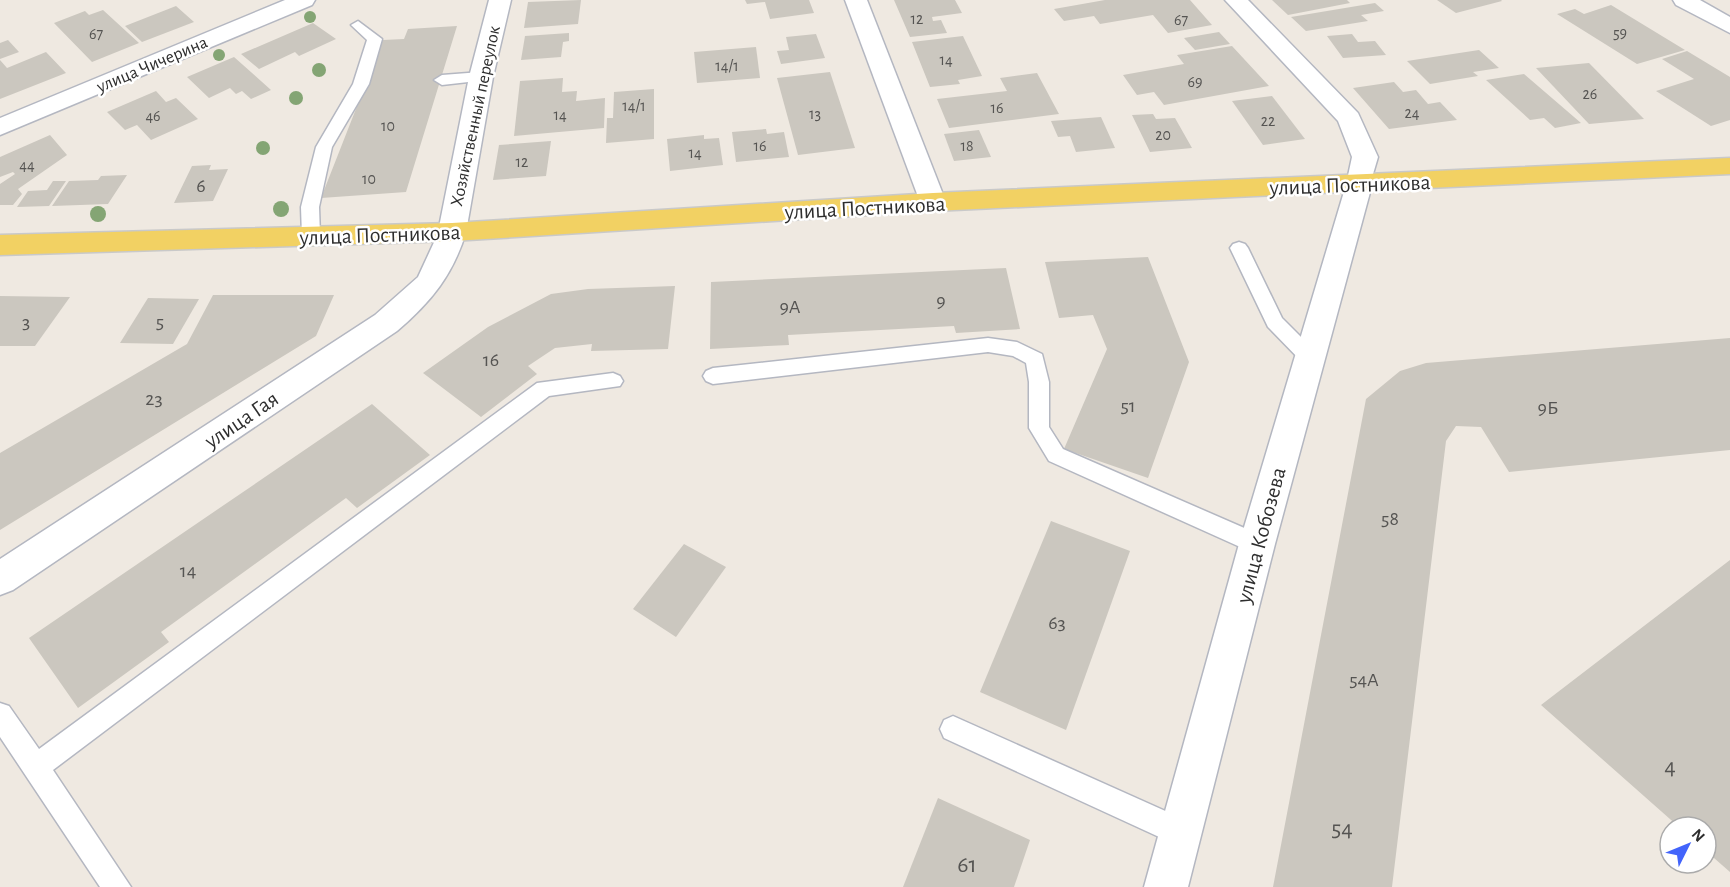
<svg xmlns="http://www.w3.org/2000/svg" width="1730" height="887" viewBox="0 0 1730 887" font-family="'Alegreya Sans',sans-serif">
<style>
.building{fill:#cbc7bf}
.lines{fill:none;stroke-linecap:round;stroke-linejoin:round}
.service-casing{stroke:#b4b7c1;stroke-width:3}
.minor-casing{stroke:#b4b7c1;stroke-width:3}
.tertiary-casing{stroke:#b4b7c1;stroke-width:3}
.secondary-casing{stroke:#b4b7c1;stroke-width:3}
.primary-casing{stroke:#c9c9c9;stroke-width:3}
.service{fill:#fff;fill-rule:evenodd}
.minor{fill:#fff;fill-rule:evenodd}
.tertiary{fill:#fff;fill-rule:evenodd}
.secondary{fill:#fff;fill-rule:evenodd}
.primary{fill:#f2d163;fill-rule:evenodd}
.tree{fill:#84a574}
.labels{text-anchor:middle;stroke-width:5;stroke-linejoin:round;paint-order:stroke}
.far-number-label{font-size:16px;fill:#555452}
.far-street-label{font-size:18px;fill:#2e2e2e;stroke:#fff}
.number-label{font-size:20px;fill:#555452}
.street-label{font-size:22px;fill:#2e2e2e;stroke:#fff}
.near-number-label{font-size:24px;fill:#555452}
</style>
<rect width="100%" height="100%" fill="#efe9e1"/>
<g class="building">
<path d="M581,0l-3,24 -54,4 4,-26z"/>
<path d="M745,0h64l5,13 -44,6 -5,-17 -18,2z"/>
<path d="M894,0h61l7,13 -30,4 1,4 8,-1 6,13 -37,4z"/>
<path d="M1105,0h85l22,25 -44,8 -15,-18 -53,9 -6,-8 -30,5 -10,-12z"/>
<path d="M1272,0h75l3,3 -62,12z"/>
<path d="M1437,0h64l1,1 -46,12z"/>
<path d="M1375,3l9,8 -23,4 7,6 -62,10 -15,-14z"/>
<path d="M1611,5l74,45 -48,14 -80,-50 18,-5 9,5z"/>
<path d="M176,6l18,16 -52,20 -17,-16z"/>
<path d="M103,10l36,33 -47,19 -38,-39 31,-12 4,4z"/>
<path d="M313,23l23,16 -37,17 -4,-4 -36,17 -18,-15z"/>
<path d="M457,26l-51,166 -85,6 62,-158 21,-1 4,-10z"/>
<path d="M1219,32l11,12 -35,6 -11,-12z"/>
<path d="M569,33v8l-6,1 -2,15 -40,3 4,-24z"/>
<path d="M816,34l9,24 -44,6 -4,-13 12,-1 -3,-13z"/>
<path d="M1352,34l6,8 17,-1 11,14 -43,3 -16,-22z"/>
<path d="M963,36l19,40 -24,4 2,4 -30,3 -18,-45z"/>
<path d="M8,40l11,12 -19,7v-16z"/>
<path d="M1232,46l37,40 -105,19 -10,-13 -17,3 -14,-20 61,-11 -7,-9z"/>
<path d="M756,47l4,31 -63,5 -3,-31z"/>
<path d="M1479,50l20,18 -26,4 5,4 -48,8 -23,-23z"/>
<path d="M1687,51l43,26v43l-19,6 -55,-35 38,-12 -32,-20z"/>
<path d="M46,52l20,21 -66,26v-39l7,8z"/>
<path d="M234,57l37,33 -20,9 -9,-8 -6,3 -6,-6 -21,10 -22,-21z"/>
<path d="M1589,63l55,56 -55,5 -53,-56z"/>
<path d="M830,72l25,76 -57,7 -21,-77z"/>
<path d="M1037,73l22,41 -110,14 -12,-29 70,-8 -7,-13z"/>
<path d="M1524,74l57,49 -26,5 -11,-10 -14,2 -44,-40z"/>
<path d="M563,78l-1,14 15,-1 -1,10 29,-3 -1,30 -90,8 6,-55z"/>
<path d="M1394,82l9,10 13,-2 12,14 12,-2 17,18 -68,9 -36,-41z"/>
<path d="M654,89v50l-48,4 1,-25h6l1,-26z"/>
<path d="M156,91l10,11 10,-4 22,21 -47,21 -14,-15 -12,5 -18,-18z"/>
<path d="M1272,96l33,43 -42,6 -31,-44z"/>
<path d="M1153,114l3,5 19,-1 17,30 -42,4 -18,-37z"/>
<path d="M1101,117l14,31 -39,4 -6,-16 -12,1 -7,-16z"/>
<path d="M766,129l1,5 17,-2 5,25 -53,5 -4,-30z"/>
<path d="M979,130l12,27 -37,4 -10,-27z"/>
<path d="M50,135l17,20 -49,34 4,5 -9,11h-13v-21l15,-10 -2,-2 -13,5v-20z"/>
<path d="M704,135v4l15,-1 4,27 -53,6 -3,-32z"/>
<path d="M551,141l-5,35 -53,4 6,-35z"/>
<path d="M211,165l-2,5 19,-1 -15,32 -39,2 18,-37z"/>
<path d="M127,175l-19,29 -56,2 17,-25 29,-1 3,-4z"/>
<path d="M53,181h13l-17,25 -32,1 11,-16 19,-1z"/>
<path d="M1148,257l41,105 -41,116 -84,-29 43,-100 -14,-34 -34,3 -14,-56z"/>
<path d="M1006,268l14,61 -64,4 -2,-7 -166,9 1,10 -79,4 1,-67z"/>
<path d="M675,286l-7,63 -77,2 1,-7 -37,4 -27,18 9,8 -56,43 -58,-44 65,-46 63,-33 37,-5z"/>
<path d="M213,295h121l-18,41 -316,194v-77l187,-109z"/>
<path d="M0,296l70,1 -35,49h-35z"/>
<path d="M148,298l51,1 -26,45 -53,-1z"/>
<path d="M1730,338v112l-221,22 -28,-45 -25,-1 -10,15 -54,446h-119l93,-488 34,-28 26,-8z"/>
<path d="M372,404l58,51 -73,53 -11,-10 -185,134 8,10 -91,66 -49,-70z"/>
<path d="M1051,521l79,30 -64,179 -86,-38z"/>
<path d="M684,544l42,23 -50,70 -43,-28z"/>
<path d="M1730,560v312l-24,-21v-24h-27l-138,-122z"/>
<path d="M938,798l92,42 -16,47h-111z"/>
</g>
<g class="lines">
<defs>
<g id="service">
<path d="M358,21l24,18 -13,45 -37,63 -13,60 1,29 -9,6 -9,-6 -1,-29 15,-60 37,-63 14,-44 -16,-15z"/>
<path d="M481,72l8,5 -3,3 -44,5 -8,-5 8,-5z"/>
<path d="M1239,242l6,2 3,4 34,70 35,35 3,5 -3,5 -7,2 -7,-2 -35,-36 -38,-79 3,-4z"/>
<path d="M988,338l29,4 25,12 7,28v45l14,22 202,88 3,7 -3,7 -8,3 -8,-3 -200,-90 -20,-33v-46l-3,-19 -13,-7 -25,-4 -275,32 -7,-3 -3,-5 3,-5 7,-3z"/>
<path d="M613,373l7,3 3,5 -3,5 -71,10 -496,374 78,117h-31l-100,-150v-34l9,3 30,43 498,-366z"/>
<path d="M953,716l237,106 4,10 -4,10 -10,4 -10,-4 -226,-104 -4,-9 4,-9z"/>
</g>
<g id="minor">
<path d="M489,0h22l-18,77 -27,155 -4,7 -10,2 -10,-2 -4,-7 31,-155z"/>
<path d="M845,0h22l79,202 -3,6 -10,3 -10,-3 -3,-6z"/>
</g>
<g id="tertiary">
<path d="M1225,0h23l110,113 20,44 -10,34 -9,3 -9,-3 -4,-6 6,-28 -14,-36z"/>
<path d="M1673,0h27l30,17v16l-54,-28z"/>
<path d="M452,223l10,2 4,7c-13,43 -35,70 -69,99l-384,259 -13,5v-36l375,-244 43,-38 24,-52z"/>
</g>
<g id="secondary">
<path d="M285,0h30l-3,5 -312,130v-17z"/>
<path d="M1359,176l9,3 4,6 -97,359 -87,343h-44l95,-343 107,-359 4,-6z"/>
</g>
<path id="primary" d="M1730,158v16l-797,37 -481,30 -452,14v-20l452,-12 481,-30z"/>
</defs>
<use href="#service" class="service-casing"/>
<use href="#minor" class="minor-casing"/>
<use href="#tertiary" class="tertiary-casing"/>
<use href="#secondary" class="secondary-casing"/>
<use href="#primary" class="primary-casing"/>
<use href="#service" class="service"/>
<use href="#minor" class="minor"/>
<use href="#tertiary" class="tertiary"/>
<use href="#secondary" class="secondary"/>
<use href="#primary" class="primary"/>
</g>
<g class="tree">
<circle cx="310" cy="17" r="6"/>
<circle cx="219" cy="55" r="6"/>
<circle cx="319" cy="70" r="7"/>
<circle cx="296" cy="98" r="7"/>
<circle cx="263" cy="148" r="7"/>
<circle cx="281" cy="209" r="8"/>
<circle cx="98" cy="214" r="8"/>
</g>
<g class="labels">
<g class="far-number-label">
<text x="917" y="24">12</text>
<text x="1181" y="25">67</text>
<text x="1620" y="38">59</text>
<text x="96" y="39">67</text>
<text x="946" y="65">14</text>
<text x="727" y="71">14/1</text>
<text x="1195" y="87">69</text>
<text x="1590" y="99">26</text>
<text x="634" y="111">14/1</text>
<text x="997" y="113">16</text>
<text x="1412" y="118">24</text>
<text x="815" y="119">13</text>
<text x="560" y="120">14</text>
<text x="153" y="121">46</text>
<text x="1268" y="126">22</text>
<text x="388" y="131">10</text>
<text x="1163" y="140">20</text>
<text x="760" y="151">16</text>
<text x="967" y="151">18</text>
<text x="695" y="158">14</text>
<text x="522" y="167">12</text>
<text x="27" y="170">44</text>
<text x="369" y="184">10</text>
</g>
<g class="far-street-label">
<text transform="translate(152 64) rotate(-23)" y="6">улица Чичерина</text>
<text transform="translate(475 116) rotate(-78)" y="6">Хозяйственный переулок</text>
</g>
<g class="number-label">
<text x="201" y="192">6</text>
<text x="941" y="307">9</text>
<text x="790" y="313">9А</text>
<text x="26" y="328">3</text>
<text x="160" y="328">5</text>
<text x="491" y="366">16</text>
<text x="154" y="405">23</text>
<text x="1128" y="412">51</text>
<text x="1548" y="414">9Б</text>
<text x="1390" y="525">58</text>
<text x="188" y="577">14</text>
<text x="1057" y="629">63</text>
<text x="1364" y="686">54А</text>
</g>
<g class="street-label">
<text transform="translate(1350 184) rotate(-2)" y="8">улица Постникова</text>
<text transform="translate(865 207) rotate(-3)" y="8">улица Постникова</text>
<text transform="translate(380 234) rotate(-2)" y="8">улица Постникова</text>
<text transform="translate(241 419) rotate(-34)" y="8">улица Гая</text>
<text transform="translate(1260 535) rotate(-75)" y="8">улица Кобозева</text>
</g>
<g class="near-number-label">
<text x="1670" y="774">4</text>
<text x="1342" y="836">54</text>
<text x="967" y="872">61</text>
</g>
</g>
<g transform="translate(1688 845) rotate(47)"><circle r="28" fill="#ffffff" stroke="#ababab" stroke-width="1.5"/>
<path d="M0-4.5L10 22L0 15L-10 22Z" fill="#4264fb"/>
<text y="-9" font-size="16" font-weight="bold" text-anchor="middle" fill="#2e2e2e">N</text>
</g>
</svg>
